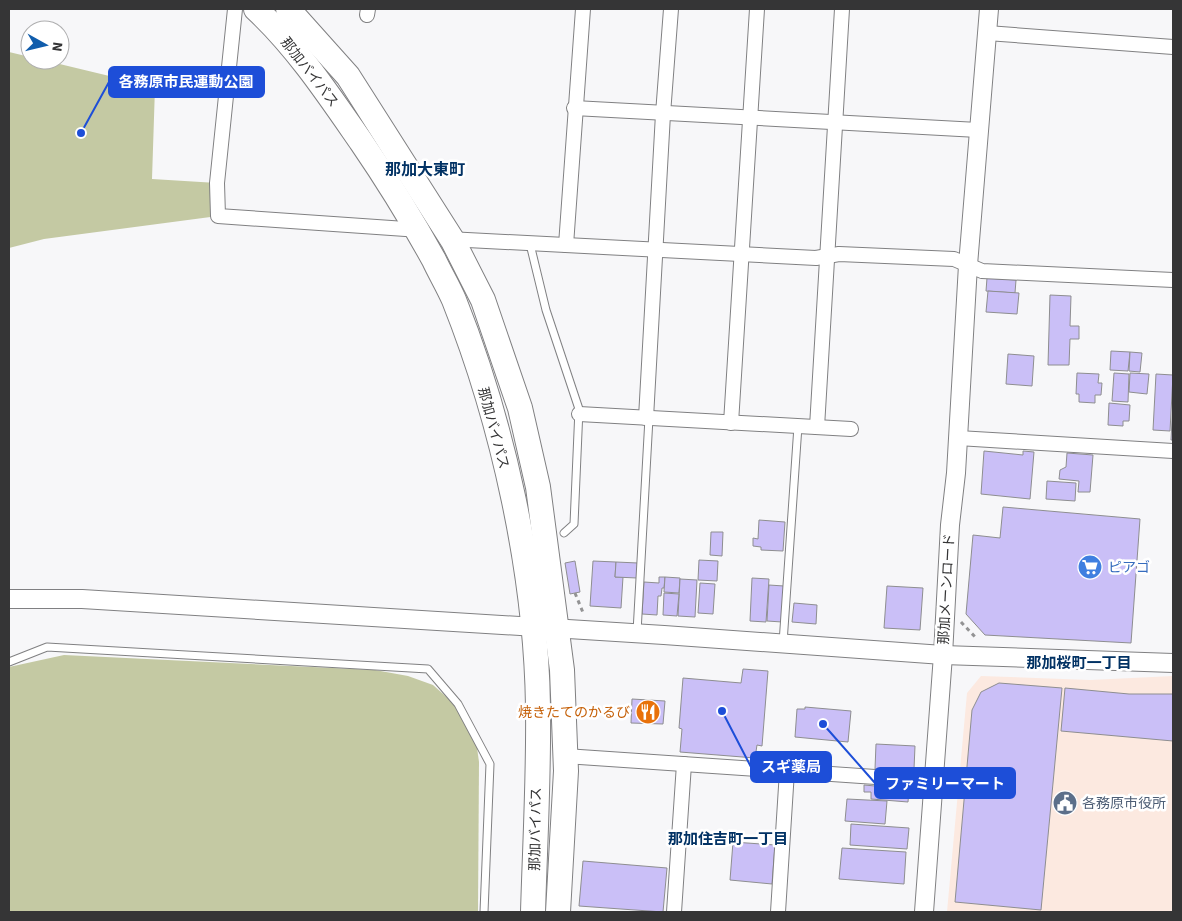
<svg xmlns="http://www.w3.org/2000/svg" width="1182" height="921" viewBox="0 0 1182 921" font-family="'Source Sans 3','Noto Sans JP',sans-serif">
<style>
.commercial{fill:#fce9e0}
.green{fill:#c4c9a3}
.building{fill:#cabff7;stroke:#8e8e90}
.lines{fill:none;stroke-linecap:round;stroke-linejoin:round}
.service-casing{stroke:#808082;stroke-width:9}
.minor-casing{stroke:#808082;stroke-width:16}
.tertiary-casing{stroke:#808082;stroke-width:20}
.trunk-casing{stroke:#808082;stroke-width:26}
.path{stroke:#939394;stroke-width:3;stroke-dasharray:4 4;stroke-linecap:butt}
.service{stroke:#fff;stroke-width:7}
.minor{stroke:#fff;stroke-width:14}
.tertiary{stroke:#fff;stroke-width:18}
.trunk{stroke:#fff;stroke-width:24}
.labels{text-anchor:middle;stroke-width:5;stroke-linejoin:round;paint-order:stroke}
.street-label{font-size:14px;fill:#353536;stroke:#fff}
.shop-label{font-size:14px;fill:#366cbe;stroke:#fff;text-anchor:start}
.food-label{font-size:14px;fill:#c56008;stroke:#fff;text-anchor:end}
.service-label{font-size:14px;fill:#4e5e75;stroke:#fff;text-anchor:start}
.neighbourhood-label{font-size:15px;font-weight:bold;fill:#023264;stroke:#fff}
.quarter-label{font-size:16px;font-weight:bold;fill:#023264;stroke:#fff}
.leader{fill:none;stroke:#1d4ed8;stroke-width:2}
.callout-dot{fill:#1d4ed8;stroke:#fff;stroke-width:2}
.callout{fill:#1d4ed8;stroke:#1d4ed8;stroke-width:2}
.callout-label{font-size:15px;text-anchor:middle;font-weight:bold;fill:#fff}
</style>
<rect width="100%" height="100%" fill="#f7f7f9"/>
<path class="commercial" d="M981,676l109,4 83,-4v236h-226l20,-219z"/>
<g class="green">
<path d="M9,52l21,5v3h13l112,27 -3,92 65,4 1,33 -174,23 -35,9z"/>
<path d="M64,655l311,15 33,6 25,9 35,31 6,10 5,36 -1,150h-469v-245z"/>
</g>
<g class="building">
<path d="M987,278l29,2 -1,13 -29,-2z"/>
<path d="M988,291l31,2 -2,21 -31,-2z"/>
<path d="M1050,295l21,1 -1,30h9v13h-9l-1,26h-21z"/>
<path d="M1111,351l19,1 -2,19 -18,-1z"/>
<path d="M1130,352l12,1 -2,19 -11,-1z"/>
<path d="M1008,354l26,2 -2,30 -26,-2z"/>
<path d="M1077,373l22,1 -1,9h4l-1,12h-6v8l-16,-1v-8h-3z"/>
<path d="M1114,373l15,1 -1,28 -16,-1z"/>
<path d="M1130,373l19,1 -2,20 -18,-2z"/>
<path d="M1156,374l17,1 -3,56 -17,-1z"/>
<path d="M1173,401v39h-2z"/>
<path d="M1109,403l21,2 -1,16h-6v5l-15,-1z"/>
<path d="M984,451l39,4v-4l11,1 -4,47 -49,-5z"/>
<path d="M1067,453l26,2 -3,37h-12l1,-11 -20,-2 1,-9 6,-3z"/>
<path d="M1047,481l29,2 -1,18 -29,-2z"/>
<path d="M1003,507l137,12 -9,124 -146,-8 -19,-21 7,-79 27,3z"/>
<path d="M759,520l26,2 -2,29 -22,-1v-3l-8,-1v-8l5,1z"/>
<path d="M711,532h12l-1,24 -12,-1z"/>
<path d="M699,560l19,1 -1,20 -19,-1z"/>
<path d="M575,561l5,31 -10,2 -5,-31z"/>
<path d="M593,561l23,1 -1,15h8l-2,31 -31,-2z"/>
<path d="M616,562l22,1 -1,15 -22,-1z"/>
<path d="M659,577h6l-1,11h-2l-1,8h-3l-1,19 -15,-1 2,-32 15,1z"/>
<path d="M665,577l15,1 -1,15 -15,-1z"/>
<path d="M752,578l17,1 -3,43 -16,-1z"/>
<path d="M680,579l17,1 -2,37 -17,-1z"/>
<path d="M700,583l15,1 -2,30 -15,-1z"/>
<path d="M769,585l15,1 -2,36 -15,-1z"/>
<path d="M887,586l36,2 -3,42 -36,-2z"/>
<path d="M664,593l15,1 -2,22 -14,-1z"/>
<path d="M794,603l23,2 -1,19 -24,-2z"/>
<path d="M743,669l25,2 -6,75 -5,-1 -2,13 -75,-6 2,-23 -3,-1 4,-50 58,5z"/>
<path d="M999,683l63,5 -21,222 -86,-8 17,-192 9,-18z"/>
<path d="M1065,688l64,6h44v47l-112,-10z"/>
<path d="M632,699l33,2 -2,23 -32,-1z"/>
<path d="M805,707l46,4 -3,31 -53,-5 2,-28h8z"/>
<path d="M876,744l39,2 -1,23 -3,2 -36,-2z"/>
<path d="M864,785l45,4 -1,13 -37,-3v-7h-7z"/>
<path d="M847,799l40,2 -2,23 -40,-3z"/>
<path d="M851,824l58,4 -2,21 -57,-4z"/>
<path d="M733,842l42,3 -3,39 -42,-4z"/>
<path d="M842,848l64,4 -2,32 -65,-5z"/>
<path d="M583,861l84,7 -4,44 -84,-6z"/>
</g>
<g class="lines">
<defs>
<g id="service">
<path d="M530,244l16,66 33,99 -5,115 -10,9"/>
<path d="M637,632l12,-214"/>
<path d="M783,643l15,-217"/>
<path d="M9,662l38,-15 381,22 30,35 32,60 -6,148"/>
</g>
<g id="minor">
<path d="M235,9l-18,174 1,33 202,14"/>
<path d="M367,15l1,-6"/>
<path d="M987,33l186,14"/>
<path d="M574,108l404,22"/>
<path d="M448,239l368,19 23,-4 115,5 28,12 191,9"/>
<path d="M566,245l17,-236"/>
<path d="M579,414l272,15"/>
<path d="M646,418l17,-304 8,-105"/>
<path d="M731,423l26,-414"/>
<path d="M817,427l25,-418"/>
<path d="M958,438l215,13"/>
<path d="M565,756l369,25"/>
<path d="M674,912l10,-148"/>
<path d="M778,912l9,-141"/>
</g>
<g id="tertiary">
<path d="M9,599h73l582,36 279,20 230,8"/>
<path d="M924,912l19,-257 7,-130 6,-52 12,-208 21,-256"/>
</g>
<g id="trunk">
<path d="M256,9c41,38 74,88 106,134 26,38 50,77 72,117 6,13 14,26 20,40 49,123 82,273 84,406 1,69 -3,138 -5,206"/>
<path d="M288,9l60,67 105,165 30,59 37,108 18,79 24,183 4,101 -8,141"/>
</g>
</defs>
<use href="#service" class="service-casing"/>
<use href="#minor" class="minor-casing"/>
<use href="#tertiary" class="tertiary-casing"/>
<use href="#trunk" class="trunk-casing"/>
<g class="path">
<path d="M575,593l9,22"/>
<path d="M961,622l16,17"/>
</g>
<use href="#service" class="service"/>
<use href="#minor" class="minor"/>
<use href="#tertiary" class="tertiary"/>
<use href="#trunk" class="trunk"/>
</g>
<defs>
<symbol id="supermarket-disc" viewBox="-11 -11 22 22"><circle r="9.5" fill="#3f7fe0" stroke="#fff"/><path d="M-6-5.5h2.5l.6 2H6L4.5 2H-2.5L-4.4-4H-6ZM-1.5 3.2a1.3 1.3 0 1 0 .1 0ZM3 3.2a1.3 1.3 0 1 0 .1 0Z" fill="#fff"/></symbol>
<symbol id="restaurant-disc" viewBox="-11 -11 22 22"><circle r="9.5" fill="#e8710a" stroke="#fff"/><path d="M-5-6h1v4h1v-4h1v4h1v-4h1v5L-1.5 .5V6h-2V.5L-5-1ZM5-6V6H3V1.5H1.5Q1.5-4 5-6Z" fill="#fff"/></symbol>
<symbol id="civic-disc" viewBox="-11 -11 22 22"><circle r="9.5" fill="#5c6f8a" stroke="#fff"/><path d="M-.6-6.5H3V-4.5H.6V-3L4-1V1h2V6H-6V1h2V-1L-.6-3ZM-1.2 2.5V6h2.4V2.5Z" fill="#fff"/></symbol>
</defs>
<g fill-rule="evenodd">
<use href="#supermarket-disc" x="1076" y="553" width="28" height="28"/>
<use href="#restaurant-disc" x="634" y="698" width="28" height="28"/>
<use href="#civic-disc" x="1051" y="789" width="28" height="28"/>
</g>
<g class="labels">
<g class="street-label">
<text transform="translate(310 72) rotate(52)" y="5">那加バイパス</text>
<text transform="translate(494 428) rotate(75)" y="5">那加バイパス</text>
<text transform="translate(946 589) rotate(-87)" y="5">那加メーンロード</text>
<text transform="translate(535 829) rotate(-89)" y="5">那加バイパス</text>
</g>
<g class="shop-label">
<text x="1108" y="572">ピアゴ</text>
</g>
<g class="food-label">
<text x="630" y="717">焼きたてのかるび</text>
</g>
<g class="service-label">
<text x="1082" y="808">各務原市役所</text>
</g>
<g class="neighbourhood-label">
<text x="1079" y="668">那加桜町一丁目</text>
<text x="728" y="844">那加住吉町一丁目</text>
</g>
<g class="quarter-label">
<text x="425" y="175">那加大東町</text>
</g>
</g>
<path class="leader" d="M81 133L109 82M722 711L751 767M823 724L875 783"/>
<g class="callout-dot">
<circle cx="81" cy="133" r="5"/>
<circle cx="722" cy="711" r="5"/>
<circle cx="823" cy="724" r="5"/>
</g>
<g class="callout">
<rect x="109" y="67" width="155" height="30" rx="5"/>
<rect x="751" y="752" width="80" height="30" rx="5"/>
<rect x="875" y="768" width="140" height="30" rx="5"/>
</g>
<g class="callout-label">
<text x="186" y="87">各務原市民運動公園</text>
<text x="791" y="772">スギ薬局</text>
<text x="945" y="789">ファミリーマート</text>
</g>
<rect width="1182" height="921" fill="none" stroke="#353536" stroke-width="20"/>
<g transform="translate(45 45) rotate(98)"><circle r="24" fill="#ffffff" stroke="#aeaeaf"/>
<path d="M0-4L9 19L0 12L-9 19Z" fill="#115dac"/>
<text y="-8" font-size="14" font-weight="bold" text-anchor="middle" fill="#353536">N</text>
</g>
</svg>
